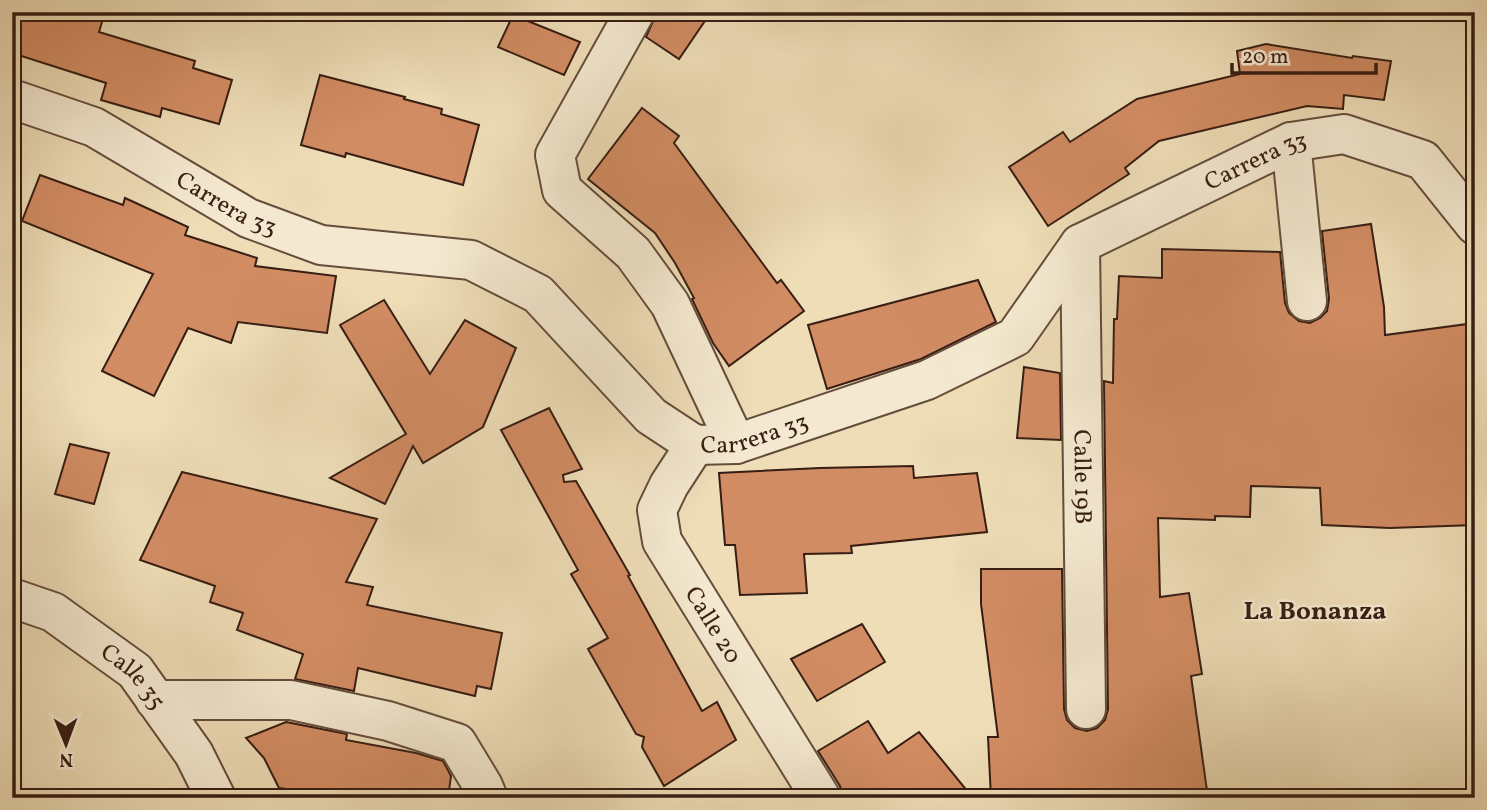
<svg xmlns="http://www.w3.org/2000/svg" width="1487" height="810" viewBox="0 0 1487 810" font-family="Vollkorn,serif">
<style>
.building{fill:#d28c63;stroke:#371d13;stroke-width:2}
.lines{fill:none;stroke-linecap:round;stroke-linejoin:round}
.minor-casing{stroke:#654d3c;stroke-width:42}
.minor{stroke:#f4e9d0;stroke-width:38}
.labels{text-anchor:middle;stroke-width:5;stroke-linejoin:round;paint-order:stroke}
.street-label{font-size:24px;fill:#371d13;stroke:#f4e9d0}
.neighbourhood-label{font-size:26px;font-weight:bold;fill:#371d13;stroke:#f4e9d0}
</style>
<rect width="100%" height="100%" fill="#eeddb7"/>
<filter id="stains"><feTurbulence type="fractalNoise" baseFrequency=".00286" numOctaves="4"/><feColorMatrix values="0 0 0 0 .2 0 0 0 0 .09 0 0 0 0 .02 0 0 0 .5 -.17"/></filter>
<radialGradient id="worn" r=".72"><stop offset=".6" stop-color="#630" stop-opacity="0"/><stop offset="1" stop-color="#630" stop-opacity=".3"/></radialGradient>
<g class="building">
<path d="M12,12h93l-6,20 96,29 -2,7 39,12 -13,44 -57,-16 -2,9 -59,-17 5,-17 -94,-30z"/>
<path d="M657,12h54l-32,47 -33,-22z"/>
<path d="M513,15l67,27 -16,33 -66,-28z"/>
<path d="M1266,44l86,14 1,-2 38,5 -7,39 -40,-5 -1,14 -36,-3 -148,35 -34,27 4,6 -81,52 -39,-59 54,-35 7,10 67,-43 103,-25 -3,-23z"/>
<path d="M320,75l85,22 -1,2 38,10 -1,5 38,11 -16,60 -117,-32 -1,4 -44,-12z"/>
<path d="M642,108l37,28 -5,7 103,140 4,-3 23,31 -75,55 -16,-23 -21,-44 2,-1 -19,-35 -20,-30 -67,-54z"/>
<path d="M40,175l83,30 2,-7 63,29 -3,8 72,23 -2,8 81,10 -9,57 -89,-11 -7,21 -43,-15 -34,68 -52,-25 51,-97 -131,-53z"/>
<path d="M1371,224l13,83 1,28 90,-12v202l-85,3 -68,-3 -2,-37 -69,-2 -1,31 -35,-1v4l-57,-2 2,79 29,-4 13,81 -11,2 17,122h-217l-3,-61h10l-17,-133v-35h81l2,140 3,11 8,8 12,3 10,-3 8,-8 3,-11 -4,-328 9,2 1,-64h3l2,-43 43,2v-29l118,3 5,51 4,10 10,8 11,2 10,-5 7,-7 2,-12 -7,-68z"/>
<path d="M978,280l18,42 -75,37 -94,30 -19,-64z"/>
<path d="M384,300l46,74 35,-54 51,28 -33,79 -60,36 -10,-17 -28,58 -55,-26 76,-44 -66,-109z"/>
<path d="M1024,367l36,6 1,67 -44,-2z"/>
<path d="M549,408l33,61 -19,6 1,7 12,-1 54,94 -2,1 74,135 15,-9 19,38 -72,46 -22,-39 2,-10 -8,-3 -48,-85 20,-11 -37,-64 7,-4 -77,-140z"/>
<path d="M70,444l39,9 -15,51 -39,-10z"/>
<path d="M913,466l1,12 63,-5 10,59 -136,14 1,7 -48,1 3,39 -67,2 -5,-50h-10l-6,-72 101,-5z"/>
<path d="M182,472l195,47 -31,63 27,5 -6,18 135,28 -11,56 -14,-3 -2,10 -117,-28 -4,23 -59,-12 8,-25 -66,-24 6,-17 -33,-11 5,-16 -75,-26z"/>
<path d="M862,624l23,38 -68,39 -26,-42z"/>
<path d="M868,721l20,32 31,-21 54,66h-130l-3,-12 -22,-35z"/>
<path d="M286,722l61,12 -1,6 70,13 27,8 8,15 -3,22h-96l-73,-10 -15,-30 -18,-20z"/>
</g>
<g class="lines">
<defs>
<g id="minor">
<path d="M635,12l-80,143 7,35 71,63 37,51 66,140"/>
<path id="s1" d="M12,99l82,28 154,91 73,27 150,15 67,34 113,122 44,29 41,-1 191,-64 88,-43 65,-93 211,-102 53,-8 79,26 52,65"/>
<path d="M1291,142l16,159"/>
<path id="s2" d="M1080,244l6,465"/>
<path id="s3" d="M695,445l-26,40 -12,25 5,31 159,257"/>
<path id="s4" d="M12,598l41,14 82,59 59,83 22,44"/>
<path d="M155,700h136l97,21 69,22 26,43 5,12"/>
</g>
</defs>
<use href="#minor" class="minor-casing"/>
<use href="#minor" class="minor"/>
</g>
<g class="labels">
<g class="street-label">
<text dy="8" stroke="none"><textPath href="#s1" startOffset="1437">Carrera 33</textPath></text>
<text dy="8" stroke="none"><textPath href="#s1" startOffset="240">Carrera 33</textPath></text>
<text dy="8" stroke="none"><textPath href="#s1" startOffset="849">Carrera 33</textPath></text>
<text dy="8" stroke="none"><textPath href="#s2" startOffset="233">Calle 19B</textPath></text>
<text dy="8" stroke="none"><textPath href="#s3" startOffset="205">Calle 20</textPath></text>
<text dy="8" stroke="none"><textPath href="#s4" startOffset="147">Calle 35</textPath></text>
</g>
<g class="neighbourhood-label">
<text x="1315" y="619">La Bonanza</text>
</g>
</g>
<rect width="1487" height="810" fill="none" stroke="#eeddb7" stroke-width="42"/>
<rect x="14" y="14" width="1459" height="782" fill="none" stroke="#371d13" stroke-width="3.5"/>
<rect x="21" y="21" width="1445" height="768" fill="none" stroke="#371d13" stroke-width="2"/>
<g transform="translate(66 744) rotate(179)" stroke="#f4e9d0" stroke-width="5" paint-order="stroke">
<path d="M0-5L12 26L0 18L-12 26Z" fill="#371d13"/>
<text y="-10" font-size="19" font-weight="bold" text-anchor="middle" fill="#371d13">N</text>
</g>
<path d="M1232 63v10h144v-10" fill="none" stroke="#371d13" stroke-width="3.5"/>
<text x="1242" y="63" font-size="21" fill="#371d13" stroke="#f4e9d0" stroke-width="5" paint-order="stroke">20 m</text>
<rect width="100%" height="100%" filter="url(#stains)"/>
<rect width="100%" height="100%" fill="url(#worn)"/>
</svg>
